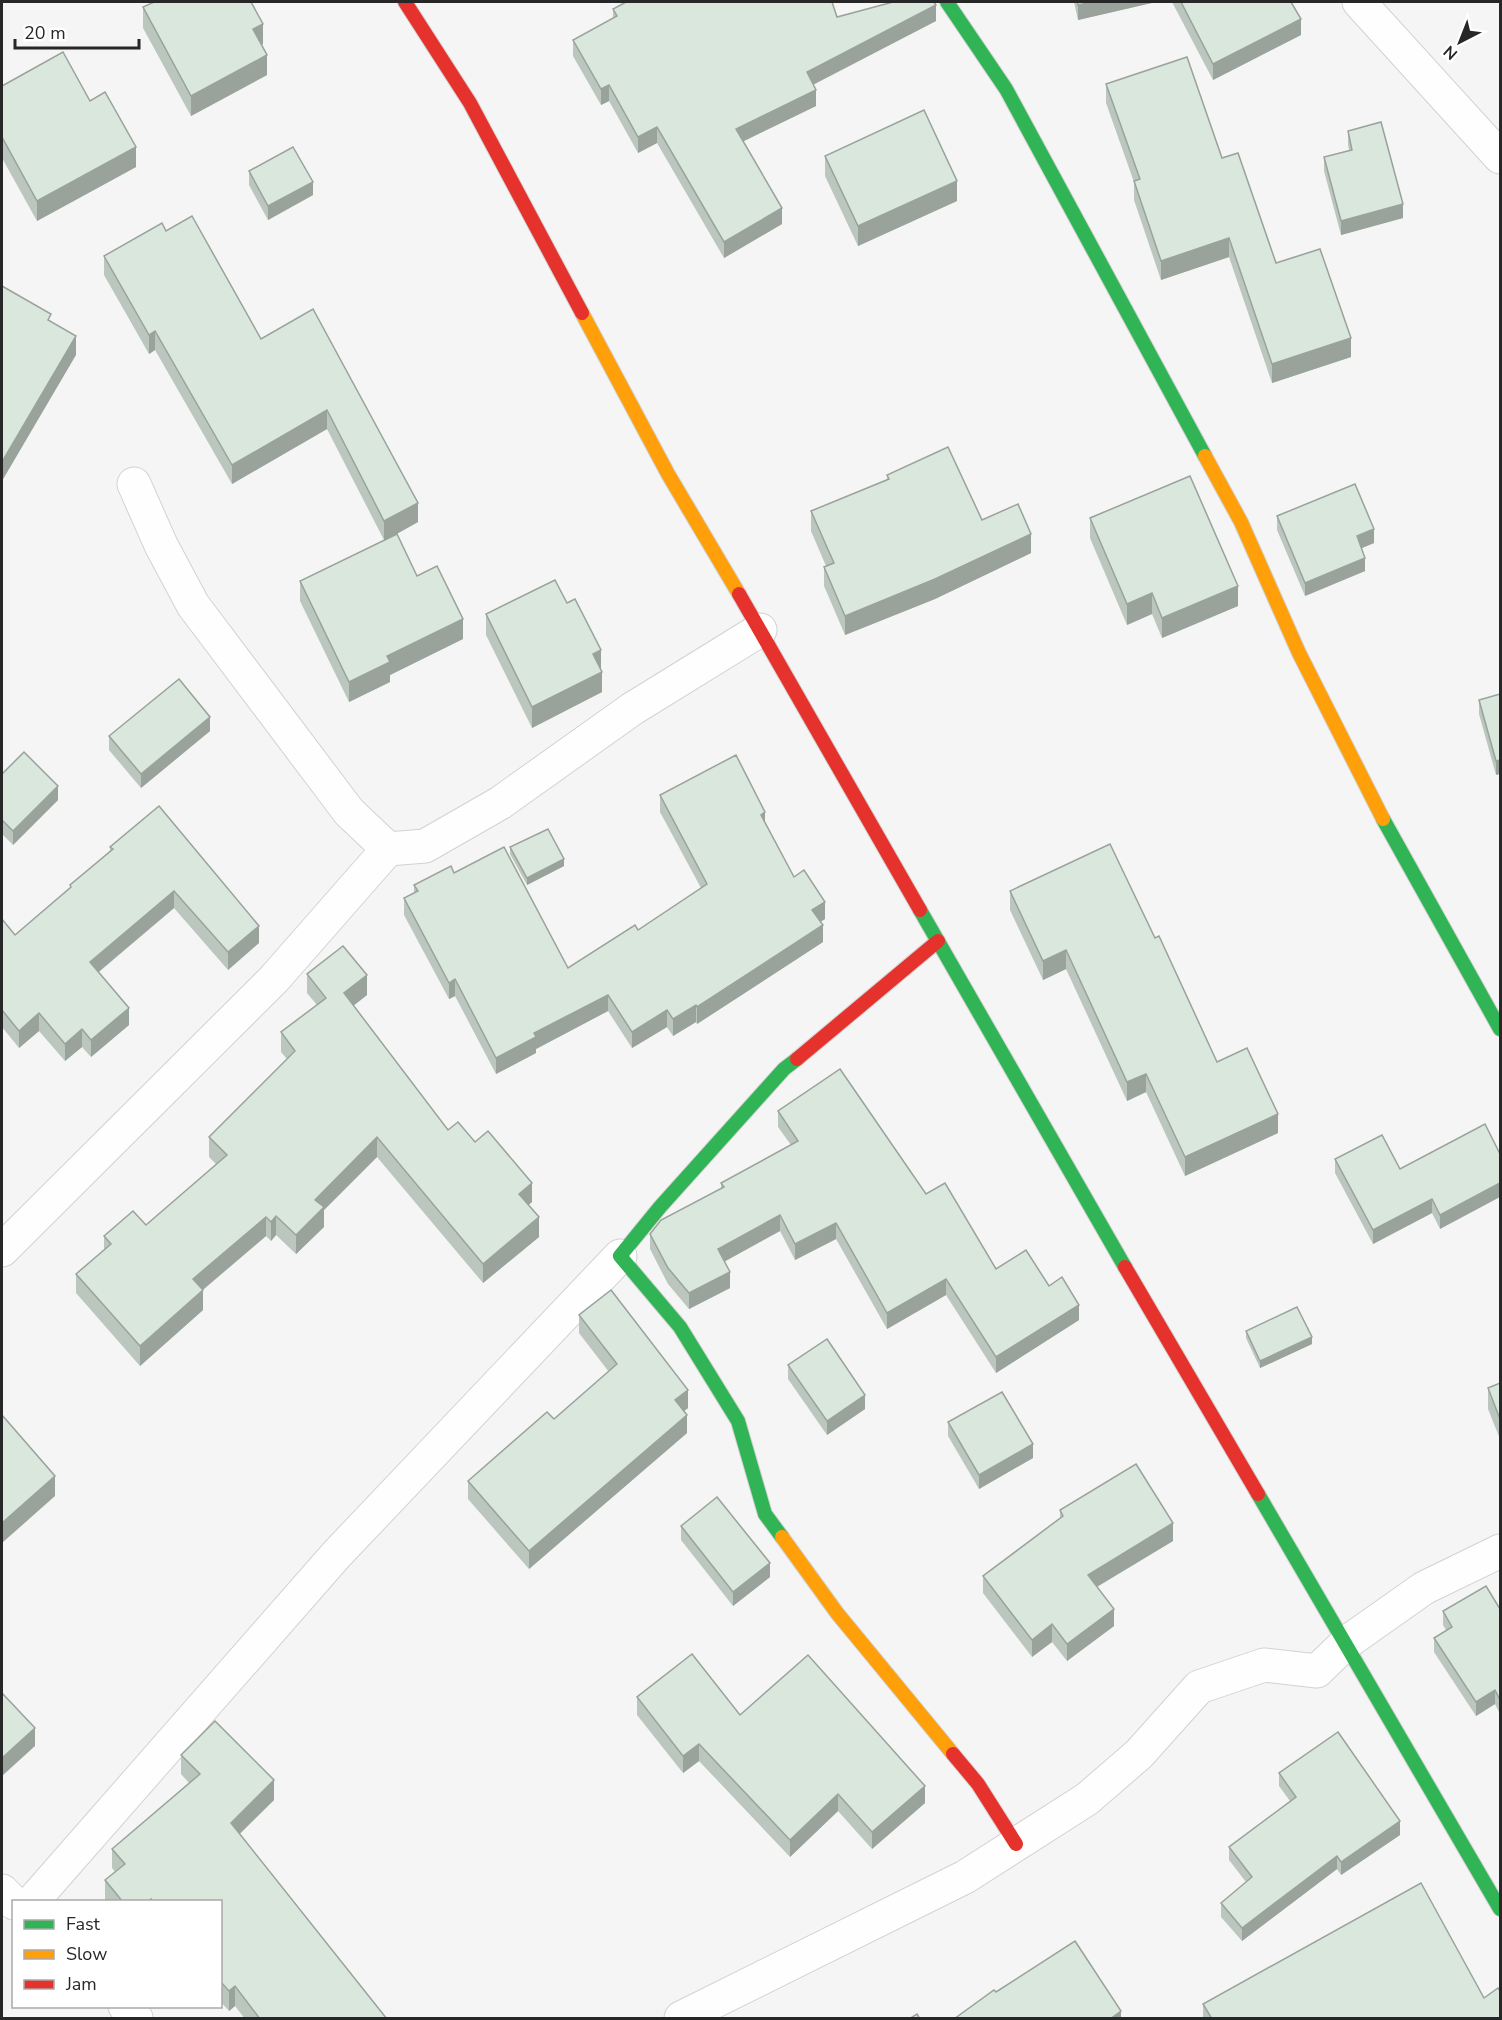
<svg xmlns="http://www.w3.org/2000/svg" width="1502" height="2020" viewBox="0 0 1502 2020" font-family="'Nunito Sans',sans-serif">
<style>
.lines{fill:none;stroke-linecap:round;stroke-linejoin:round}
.street-casing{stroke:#d2d2d2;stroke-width:35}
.fast-casing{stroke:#d2d2d2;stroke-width:16}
.slow-casing{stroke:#d2d2d2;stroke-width:16}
.jam-casing{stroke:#d2d2d2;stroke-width:16}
.street{stroke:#fdfefd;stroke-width:33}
.fast{stroke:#30b455;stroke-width:14}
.slow{stroke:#ff9f0a;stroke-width:14}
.jam{stroke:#e5322d;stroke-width:14}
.wall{fill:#bbc7be}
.shaded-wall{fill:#99a29b}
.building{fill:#dae7dd;stroke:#99a29b;stroke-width:1.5}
</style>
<rect width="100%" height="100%" fill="#f4f5f4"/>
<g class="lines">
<defs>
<g id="street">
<path d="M1359,2l141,155"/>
<path d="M134,484l27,61 32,60 156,207 39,37 37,-3 75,-43 132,-94 128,-79"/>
<path d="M2,1250l272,-271 114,-130"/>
<path d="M2,1891l12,12"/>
<path d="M32,1902l304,-347 284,-299"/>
<path d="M125,2006l11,12"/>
<path d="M681,2018l284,-141 122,-78 52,-45 60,-67 65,-22 53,6 29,-28 78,-55 76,-37"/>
</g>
<g id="fast">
<path d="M947,2l59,87 199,367"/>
<path d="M1383,819l117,210"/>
<path d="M920,910l205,357"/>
<path d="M1258,1494l242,415"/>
<path d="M782,1537l-17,-23 -27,-93 -58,-94 -60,-71 40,-49 124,-138 13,-10"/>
</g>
<g id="slow">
<path d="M582,313l86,161 71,120"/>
<path d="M1205,456l36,66 58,131 84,166"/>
<path d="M782,1537l55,76 116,141"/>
</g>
<g id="jam">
<path d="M405,2l65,101 112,210"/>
<path d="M739,594l181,316"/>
<path d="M797,1059l141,-118"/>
<path d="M1125,1267l133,227"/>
<path d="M953,1754l25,30 38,60"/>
</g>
</defs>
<use href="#street" class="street-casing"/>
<use href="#fast" class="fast-casing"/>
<use href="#slow" class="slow-casing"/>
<use href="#jam" class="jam-casing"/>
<use href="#street" class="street"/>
<use href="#fast" class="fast"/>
<use href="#slow" class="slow"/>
<use href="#jam" class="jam"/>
</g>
<g class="wall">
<path d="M1074,2h82l-78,18z"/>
<path d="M1172,2h119l10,33 -88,45z"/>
<path d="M143,7l120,37 -1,1 5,30 -76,41 -48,-88z"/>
<path d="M613,9l224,8 99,4 -123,63 3,22 -73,35 39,83 -58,34 -67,-115 -19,10 -29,-52 -8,4 -28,-49v-16l40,-21z"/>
<path d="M1106,84l116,74 54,105 75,94 -79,26 -43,-126 -68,23 -27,-80v-18l-28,-79z"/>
<path d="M2,86l88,15 46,66 -99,54 -35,-63z"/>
<path d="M1348,131l55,87 -62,17 -17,-64v-14l25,-7 -1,-5z"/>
<path d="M825,156l132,45 -99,45 -33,-70z"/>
<path d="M249,171l64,24 -45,25 -19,-35z"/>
<path d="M166,231l95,108 52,-30 105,213 -27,15 26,39 46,63 -73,36v7l-41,20 -49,-101v-20l84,-41 -57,-111 -95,55 -77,-134 -6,4 -45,-79v-19z"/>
<path d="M887,475l95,45 49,33 -96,46 -90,36 -21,-49v-19l2,-1 -15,-35v-20l76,-31z"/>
<path d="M1277,516l97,27 -12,5 3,23 -60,25 -28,-66z"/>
<path d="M1090,518l148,88 -76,32 -10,-24 -25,11 -37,-87z"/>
<path d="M486,614l115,56 1,22 -70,36 -46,-93z"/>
<path d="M1500,694l-4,81 -17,-61v-14z"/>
<path d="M210,731l-69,57 -32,-38v-14z"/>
<path d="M2,774l56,26 -45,45 -11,-11z"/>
<path d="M660,795l105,29 29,53 31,42 -5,3 3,20 -126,82 -1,-2 -23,14 -6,-9 -35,21 -24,-37 -72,38v4l-40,21 -41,-78 -6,3 -45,-84v-17l10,-5v-8l40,-12 114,95 70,-38 63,-42 -41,-76z"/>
<path d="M110,847l149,96 -31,27 -54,-62 -75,64 30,53 -38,32 -9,-10 -17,14 -26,-30 -20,17 -17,-21v-108l13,16 55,-46v-4l40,-34z"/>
<path d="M510,847l54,19 -37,19 -17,-31z"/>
<path d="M1010,891l207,171 61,71 -93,43 -39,-84 -19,9 -61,-132 -23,11 -33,-70z"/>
<path d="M307,974l60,21 -14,11 95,124 27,12 57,60 -4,3 11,32 -56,46 -106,-126 -53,53v17l-28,27 -20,-19 -5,6 -5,-5 -63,54v20l-63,56 -64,-73v-19l28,-24v-14l42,-11 70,-61 -7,-7v-20l78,-78 -6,-7v-20l36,-27 -10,-12z"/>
<path d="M778,1111l148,83 70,75 53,17 30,34 -83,53 -50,-78 -59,34 -51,-90 -41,21 -15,-29 -56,31 6,26 -41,21 -21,-25 -18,-35v-15l71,-46v-5l70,-38 -13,-18z"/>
<path d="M1485,1124l-45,105 -8,-16 -59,31 -38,-71v-14l65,10z"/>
<path d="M579,1315l109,93 -4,3 3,22 -158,136 -61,-70v-18l86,-62 55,-47 -30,-39z"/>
<path d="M1246,1331l66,13 -52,24 -14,-30z"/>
<path d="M788,1365l77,44 -38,26 -39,-56z"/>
<path d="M1500,1383v56l-12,-30v-21z"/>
<path d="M948,1422l85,36 -54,31 -31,-53z"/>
<path d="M1060,1510l113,31 -76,46 17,39 -47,35 -15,-19 -20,15 -49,-64v-17l77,-58z"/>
<path d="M681,1526l89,51 -37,29 -52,-66z"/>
<path d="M1500,1609v105l-5,-10 -19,12 -42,-64v-14l12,-8 -3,-5v-14z"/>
<path d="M637,1697l103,18 185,88 -53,46 -34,-38 -48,46 -91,-96 -16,12 -46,-58z"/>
<path d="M181,1755l93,45 -34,34 147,185h-142l-10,-13 -6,5 -9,-10v-99h-113l-2,-2v-20l10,-8 -3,-4v-19l77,-66 -8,-9z"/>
<path d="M1279,1773l121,62 -59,40 -4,-6 -95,72 -21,-24v-14l25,-21 -17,-22v-13l61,-46 -11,-15z"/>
<path d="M1484,1998l16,21h-297v-15z"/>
</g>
<g class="shaded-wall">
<path d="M1092,2h64l-78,18v-15z"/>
<path d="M936,5v16l-129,67v-16z"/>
<path d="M1301,19v16l-88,45v-16z"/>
<path d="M263,24v20l-10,5v-20z"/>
<path d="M267,55v20l-76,41v-20z"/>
<path d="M609,85v16l-8,4v-16z"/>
<path d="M816,90v16l-80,39v-16z"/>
<path d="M657,127v16l-19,10v-16z"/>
<path d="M136,147v20l-99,54v-20z"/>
<path d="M957,181v20l-99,45v-20z"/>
<path d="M313,182v13l-45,25v-14z"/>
<path d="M1403,204v14l-62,17v-14z"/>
<path d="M782,208v16l-58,34v-16z"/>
<path d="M1229,238v19l-68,23v-19z"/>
<path d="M155,331v19l-6,4v-19z"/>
<path d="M76,336v19l-74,126v-19z"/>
<path d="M1351,338v19l-79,26v-19z"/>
<path d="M327,410v19l-95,55v-19z"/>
<path d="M418,503v19l-34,19v-20z"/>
<path d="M1374,529v14l-17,7v-14z"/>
<path d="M1031,534v19l-96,46 -90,36v-19z"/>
<path d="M1365,558v13l-60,25v-13z"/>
<path d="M1238,586v20l-76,32v-20z"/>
<path d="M1152,593v21l-25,11v-21z"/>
<path d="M463,619v20l-73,36v7l-41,20v-20l38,-26z"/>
<path d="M601,650v20l-8,-16z"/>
<path d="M602,672v20l-70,36v-21z"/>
<path d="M210,717v14l-69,57v-14z"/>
<path d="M1500,760v14l-4,1v-14z"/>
<path d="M58,786v14l-45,45v-14z"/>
<path d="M765,812v17l-4,-14z"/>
<path d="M564,859v7l-37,19v-7z"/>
<path d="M174,891v17l-84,71v-17z"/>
<path d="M825,902v17l-13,8v-17z"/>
<path d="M823,925v17l-126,82v-17z"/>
<path d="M259,926v17l-31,27v-18z"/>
<path d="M1066,950v19l-23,11v-19z"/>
<path d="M367,975v20l-23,18v-20z"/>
<path d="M455,979v17l-6,3v-16z"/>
<path d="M608,995v16l-72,38v4l-40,21v-16l38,-25z"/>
<path d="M696,1005v17l-23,14v-17z"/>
<path d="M129,1008v17l-38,32v-17z"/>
<path d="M667,1010v17l-35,21v-16z"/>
<path d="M39,1013v18l-20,17v-17z"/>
<path d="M82,1029v18l-17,14v-17z"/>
<path d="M1146,1074v18l-19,9v-19z"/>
<path d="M1278,1114v19l-93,43v-19z"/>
<path d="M377,1137v20l-53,53v17l-28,27v-19l19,-35z"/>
<path d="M532,1183v19l-13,11v-19z"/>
<path d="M1500,1183v14l-60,32v-14z"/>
<path d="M1432,1199v14l-59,31v-14z"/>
<path d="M780,1215v16l-62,34v-16z"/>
<path d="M276,1216v19l-5,6v-19z"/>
<path d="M266,1217v19l-73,62v-19z"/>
<path d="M539,1217v20l-56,46v-19z"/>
<path d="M836,1223v16l-41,21v-16z"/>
<path d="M730,1272v16l-41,21v-16z"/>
<path d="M946,1279v16l-59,34v-16z"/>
<path d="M203,1290v20l-63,56v-20z"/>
<path d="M1079,1305v15l-83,53v-16z"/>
<path d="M1312,1337v7l-52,24v-7z"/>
<path d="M688,1390v18l-13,10v-18z"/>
<path d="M865,1395v14l-38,26v-14z"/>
<path d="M687,1415v18l-158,136v-18z"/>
<path d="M1033,1444v14l-54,31v-14z"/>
<path d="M55,1476v20l-53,47v-20z"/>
<path d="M1173,1523v18l-85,51v-17z"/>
<path d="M770,1563v14l-37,29v-14z"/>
<path d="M1114,1609v17l-47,35v-17z"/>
<path d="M1052,1624v18l-20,15v-17z"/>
<path d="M1495,1690v14l-19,12v-14z"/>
<path d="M35,1728v18l-33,30v-18z"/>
<path d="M699,1744v17l-16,12v-17z"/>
<path d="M274,1780v20l-43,42v-19z"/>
<path d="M925,1786v17l-53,46v-17z"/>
<path d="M838,1794v17l-48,46v-17z"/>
<path d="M1400,1821v14l-59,40v-13z"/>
<path d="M1337,1856v13l-95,72v-13z"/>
<path d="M235,1986v20l-6,5v-20z"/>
<path d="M1121,2011v8h-11z"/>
</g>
<g class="building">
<path d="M154,2h97l12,22 -10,5 14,26 -76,41 -48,-89z"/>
<path d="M626,2h206l5,15 56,-15h41l2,3 -129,67 9,18 -80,39 46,79 -58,34 -67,-115 -19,10 -29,-52 -8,4 -28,-49 44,-24 -4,-7z"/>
<path d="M1078,2h14l-14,3z"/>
<path d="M1181,2h110l10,17 -88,45z"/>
<path d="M63,52l27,49 15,-9 31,55 -99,54 -35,-64v-51z"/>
<path d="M1187,57l35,101 16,-5 38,110 44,-14 31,89 -79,26 -43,-126 -68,23 -27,-80 6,-2 -34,-95z"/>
<path d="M924,110l33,71 -99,45 -33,-70z"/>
<path d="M1381,122l22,82 -62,17 -17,-64 28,-7 -4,-19z"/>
<path d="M293,147l20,35 -45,24 -19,-35z"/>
<path d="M192,216l69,123 52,-30 105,194 -34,18 -57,-111 -95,55 -77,-134 -6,4 -45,-79 58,-33 4,8z"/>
<path d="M2,286l49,28 -3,6 28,16 -74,126z"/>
<path d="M948,447l34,73 36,-16 13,30 -96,45 -90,37 -21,-49 10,-4 -23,-52 78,-32 -2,-4z"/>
<path d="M1190,476l48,110 -76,32 -10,-25 -25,11 -37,-86z"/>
<path d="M1355,484l19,45 -17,7 8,22 -60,25 -28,-67z"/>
<path d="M397,534l20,42 20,-10 26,53 -76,37 3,6 -41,20 -49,-101z"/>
<path d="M555,580l12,23 8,-4 26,51 -8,4 9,18 -70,35 -46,-93z"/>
<path d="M179,679l31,38 -69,57 -32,-38z"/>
<path d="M1500,694v66l-4,1 -17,-61z"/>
<path d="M24,752l34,34 -45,45 -11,-11v-46z"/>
<path d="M736,755l29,57 -4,3 33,62 10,-7 21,32 -13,8 11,15 -126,82 -1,-2 -23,14 -6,-9 -35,22 -24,-37 -74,38 2,4 -40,21 -41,-79 -6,4 -45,-85 14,-7 -4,-6 37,-19 3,7 50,-26 64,121 67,-43 3,5 69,-46 -47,-89z"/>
<path d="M159,806l100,120 -31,26 -54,-61 -84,71 39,46 -38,32 -9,-11 -17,15 -26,-31 -20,18 -17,-21v-91l13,16 56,-48 -1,-2 43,-36 -3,-2z"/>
<path d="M548,829l16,30 -37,19 -17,-31z"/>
<path d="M1110,844l45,94 4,-2 58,126 30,-14 31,66 -93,43 -39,-83 -19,8 -61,-132 -23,11 -33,-70z"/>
<path d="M343,946l24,29 -23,18 104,137 10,-8 17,20 13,-11 44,52 -13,11 20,23 -56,47 -106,-127 -62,63 9,7 -28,28 -20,-19 -5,6 -5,-5 -73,62 10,11 -63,56 -64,-72 35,-30 -7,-8 29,-25 13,14 81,-70 -18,-18 86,-86 -14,-19 45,-34 -19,-24z"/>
<path d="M840,1069l86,125 19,-11 51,86 30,-19 23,36 13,-9 17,28 -83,52 -50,-78 -59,34 -51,-90 -41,21 -15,-29 -62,34 12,23 -41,21 -21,-25 -18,-34 11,-14 63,-33 -3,-4 77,-42 -20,-30z"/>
<path d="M1485,1124l15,30v29l-60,32 -8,-16 -59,31 -38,-71 47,-24 18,34z"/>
<path d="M611,1290l77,100 -13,10 12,15 -158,136 -61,-70 79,-69 7,7 63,-55 -38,-49z"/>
<path d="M1297,1307l15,30 -52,24 -14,-30z"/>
<path d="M827,1339l38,56 -38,26 -39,-56z"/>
<path d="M1500,1383v36l-12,-31z"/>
<path d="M1002,1392l31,52 -54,31 -31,-53z"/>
<path d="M2,1415l53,61 -53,47z"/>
<path d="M1136,1464l37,59 -85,52 26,34 -47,35 -15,-20 -20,16 -49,-64 80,-60 -3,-6z"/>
<path d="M717,1497l53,66 -37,29 -52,-66z"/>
<path d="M1486,1586l14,23v91l-5,-10 -19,12 -42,-64 18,-11 -9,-16z"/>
<path d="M692,1654l48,61 68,-60 117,131 -53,46 -34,-38 -48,46 -91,-96 -16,12 -46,-59z"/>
<path d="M2,1693l33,35 -33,30z"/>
<path d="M215,1721l59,59 -43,43 156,196h-127l-25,-33 -6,5 -9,-10v-79h-67l-2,-3 -3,3h-25l-18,-22 20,-16 -13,-15 88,-75 -19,-19z"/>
<path d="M1338,1732l62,89 -59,41 -4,-6 -95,72 -21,-25 31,-26 -23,-30 67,-50 -17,-24z"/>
<path d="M1421,1883l63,115 14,-10 2,3v28h-288l-9,-15z"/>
<path d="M1075,1941l46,70 -11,8h-156l40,-29 2,2z"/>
<path d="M917,2014l3,5h-11z"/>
</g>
<rect width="1502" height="2020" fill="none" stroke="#262726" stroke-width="6"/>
<rect x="12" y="1900" width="210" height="108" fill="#ffffff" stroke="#a8a9a8" stroke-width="1.5"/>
<rect x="24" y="1920" width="30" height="9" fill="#30b455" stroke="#a8a9a8" stroke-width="1.5"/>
<text x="66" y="1930" font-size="18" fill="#262726">Fast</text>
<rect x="24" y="1950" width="30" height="9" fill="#ff9f0a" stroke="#a8a9a8" stroke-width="1.5"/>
<text x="66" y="1960" font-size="18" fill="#262726">Slow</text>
<rect x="24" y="1980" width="30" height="9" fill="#e5322d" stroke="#a8a9a8" stroke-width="1.5"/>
<text x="66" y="1990" font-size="18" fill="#262726">Jam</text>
<g transform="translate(1460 42) rotate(222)" stroke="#ffffff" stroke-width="4.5" paint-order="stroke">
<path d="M0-4.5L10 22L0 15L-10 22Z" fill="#262726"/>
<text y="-9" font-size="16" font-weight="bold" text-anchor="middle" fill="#262726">N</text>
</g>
<path d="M15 39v9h124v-9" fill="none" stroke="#262726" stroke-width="3"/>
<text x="24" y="39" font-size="18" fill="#262726" stroke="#ffffff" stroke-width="4.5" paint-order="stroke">20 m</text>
</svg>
